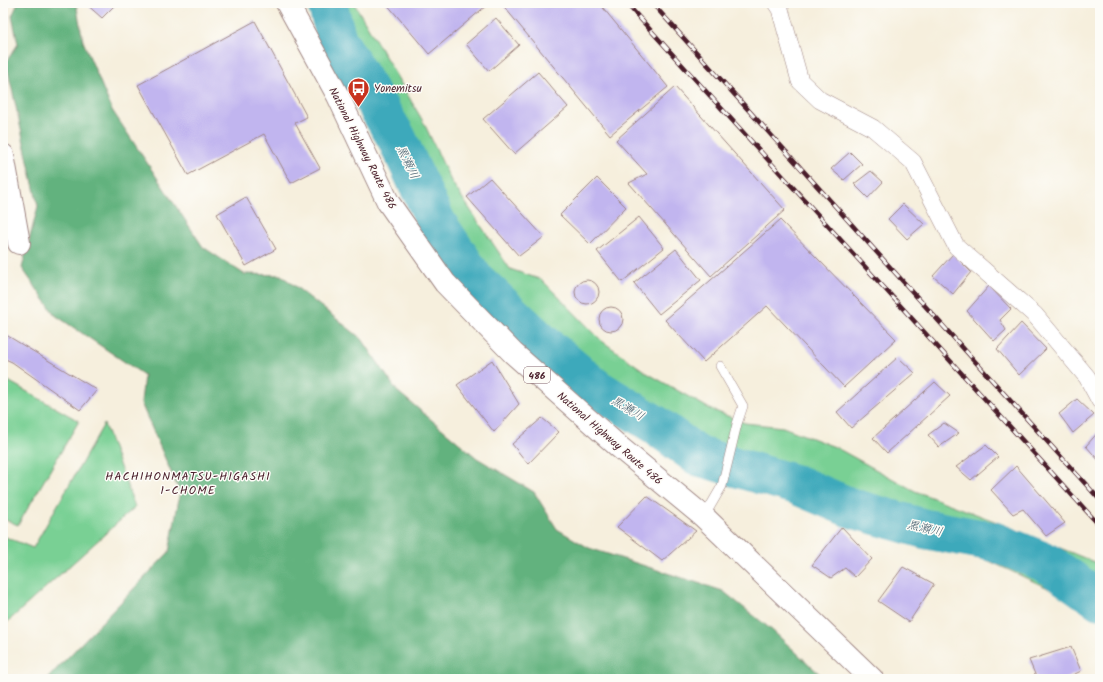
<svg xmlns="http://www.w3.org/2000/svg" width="1103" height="682" viewBox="0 0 1103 682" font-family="Kalam,'Klee One',sans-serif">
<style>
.green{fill:#79d094;stroke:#627860}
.forest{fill:#62b27e;stroke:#566854}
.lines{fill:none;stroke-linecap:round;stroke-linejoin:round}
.river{stroke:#3ca9bb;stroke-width:40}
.building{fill:#c1b5ef}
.lane-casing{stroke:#a08784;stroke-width:10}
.street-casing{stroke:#a08784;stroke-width:18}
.secondary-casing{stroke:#a08784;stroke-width:24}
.highway-casing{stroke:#a08784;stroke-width:24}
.lane{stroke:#fff;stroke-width:9}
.street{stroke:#fff;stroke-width:17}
.secondary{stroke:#fff;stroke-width:22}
.highway{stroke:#fff;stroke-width:22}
.rail-casing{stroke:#4a1f2b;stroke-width:4.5}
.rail{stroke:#fdfcf7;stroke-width:3;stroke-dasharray:9;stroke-linecap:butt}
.labels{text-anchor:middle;stroke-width:3;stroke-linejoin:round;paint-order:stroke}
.shield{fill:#fdfcf7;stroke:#806168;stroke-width:1}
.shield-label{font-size:10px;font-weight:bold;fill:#4a1f2b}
.poi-label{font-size:11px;fill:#4a1f2b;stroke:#fdfcf7;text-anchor:start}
.street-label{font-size:11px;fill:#4a1f2b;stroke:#fdfcf7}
.water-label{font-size:12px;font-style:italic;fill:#445d6c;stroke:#fdfcf7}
.neighbourhood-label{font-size:12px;letter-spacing:1px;fill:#4a1f2b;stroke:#fdfcf7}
</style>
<rect width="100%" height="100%" fill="#fdfcf7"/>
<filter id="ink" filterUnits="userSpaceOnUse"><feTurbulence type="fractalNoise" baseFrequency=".025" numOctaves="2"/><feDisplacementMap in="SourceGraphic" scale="8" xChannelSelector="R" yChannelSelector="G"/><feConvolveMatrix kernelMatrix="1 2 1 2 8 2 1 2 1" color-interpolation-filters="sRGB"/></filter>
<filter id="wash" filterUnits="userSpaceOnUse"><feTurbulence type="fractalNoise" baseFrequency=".012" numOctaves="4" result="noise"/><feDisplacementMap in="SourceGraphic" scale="16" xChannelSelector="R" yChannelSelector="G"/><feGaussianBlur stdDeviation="0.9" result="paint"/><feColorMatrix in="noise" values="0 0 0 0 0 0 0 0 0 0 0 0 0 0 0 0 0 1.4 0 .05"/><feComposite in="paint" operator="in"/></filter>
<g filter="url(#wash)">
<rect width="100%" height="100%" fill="#f6efdd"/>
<g class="green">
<path d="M314,3h40l70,120 27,58 59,88 32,11 60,61 45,32 63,36 35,14 38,4 52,20 80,44 82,31 102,42 1,51 -2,-4 -122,-56 -103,-34 -118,-35 -56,-12 -158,-123 -75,-74 -73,-110z"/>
<path d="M3,378l76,43 -61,104 -15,-6z"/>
<path d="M104,424l31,83 -132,119v-90l30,12z"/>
</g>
<path class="forest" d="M18,3h58l7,38 29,69 91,137 41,27 37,1 81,64 35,52 80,67 57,34 23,37 32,19 134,43 50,40 52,48h-778l122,-127 11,-59 -39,-90 3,-28 -89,-60 -33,-47 16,-62 -32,-144 12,-18 -6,-28z"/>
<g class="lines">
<path class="river" d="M327,3l10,37 59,97 40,85 38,57 67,63 56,47 57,35 44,32 99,29 54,23 74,21 70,13 52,21 53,37"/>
</g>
<g id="blocks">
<g class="building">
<path d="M85,3h32l-15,15z"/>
<path d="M386,3h100l1,2 -58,49z"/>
<path d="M501,3h98l69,84 -58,48z"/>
<path d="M496,18l23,27 -30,26 -23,-27z"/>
<path d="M255,21l52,96 -12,6 25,45 -29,15 -27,-49 -76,41 -50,-90z"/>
<path d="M538,72l30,35 -54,47 -31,-35z"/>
<path d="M675,87l110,123 -74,66 -82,-93 18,-9 -31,-34z"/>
<path d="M850,152l12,12 -18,16 -13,-11z"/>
<path d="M871,171l12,11 -15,16 -14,-14z"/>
<path d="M490,178l54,59 -25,19 -52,-59z"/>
<path d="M597,178l29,29 -36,37 -30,-29z"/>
<path d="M246,197l30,52 -30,17 -29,-52z"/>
<path d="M903,204l21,20 -17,15 -19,-20z"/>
<path d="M639,217l25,31 -42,34 -25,-31z"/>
<path d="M780,220l116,119 -52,48 -77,-81 -63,56 -39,-42z"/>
<path d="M676,249l25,31 -42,34 -25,-31z"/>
<path d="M953,254l18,18 -18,22 -20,-18z"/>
<circle cx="587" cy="292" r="12"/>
<path d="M989,286l22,23 -11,11 6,10 -12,11 -27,-30z"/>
<circle cx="611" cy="319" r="12"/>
<path d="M1021,323l25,26 -27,26 -22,-26z"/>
<path d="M3,333l94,57 -17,20 -68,-48 -9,-4z"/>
<path d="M898,357l17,16 -64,55 -14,-16z"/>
<path d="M492,360l27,44 -25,28 -37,-47z"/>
<path d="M935,382l15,14 -63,57 -14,-15z"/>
<path d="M1077,399l17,16 -21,18 -14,-19z"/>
<path d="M542,418l17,14 -31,32 -16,-20z"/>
<path d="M944,423l15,10 -20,14 -11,-12z"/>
<path d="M1100,430v32l-14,-16z"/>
<path d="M986,445l12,12 -27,23 -15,-13z"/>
<path d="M1016,466l49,57 -19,13 -23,-27 -10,5 -22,-24z"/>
<path d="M647,496l49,35 -34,30 -45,-34z"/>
<path d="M842,527l30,32 -17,18 -10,-9 -14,10 -19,-13z"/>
<path d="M903,567l31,17 -25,38 -31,-21z"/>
<path d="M1071,647l10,24 -16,8h-28l-8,-19z"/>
</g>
</g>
</g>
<g filter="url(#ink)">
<use href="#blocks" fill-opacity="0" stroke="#a08784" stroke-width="1"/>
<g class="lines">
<defs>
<path id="lane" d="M704,517l18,-31 15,-62 6,-18 -23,-40"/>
<path id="street" d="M776,3l4,6 20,72 20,19 53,28 40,34 43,84 79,69 52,62 13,24"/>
<path id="secondary" d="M3,155l16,88"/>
<path id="highway" d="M287,3l51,93 50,106 57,81 68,70 105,93 86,71 168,162"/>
</defs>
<use href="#lane" class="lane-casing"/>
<use href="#street" class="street-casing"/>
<use href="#secondary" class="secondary-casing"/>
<use href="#highway" class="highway-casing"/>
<use href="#lane" class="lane"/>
<use href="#street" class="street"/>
<use href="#secondary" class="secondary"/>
<use href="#highway" class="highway"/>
<defs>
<g id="rail">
<path d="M626,3l474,523"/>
<path d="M652,3l448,497"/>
</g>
</defs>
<use href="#rail" class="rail-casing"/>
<use href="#rail" class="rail"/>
</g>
</g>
<defs>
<symbol id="bus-pin" viewBox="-11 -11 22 30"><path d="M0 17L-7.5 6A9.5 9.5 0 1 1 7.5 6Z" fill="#c8321e" stroke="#fdfcf7"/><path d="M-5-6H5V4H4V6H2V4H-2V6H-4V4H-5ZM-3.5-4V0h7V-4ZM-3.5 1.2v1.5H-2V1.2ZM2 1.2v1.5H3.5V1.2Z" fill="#fff"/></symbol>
</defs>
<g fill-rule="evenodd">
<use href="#bus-pin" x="346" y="76" width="25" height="34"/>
</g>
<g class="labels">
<rect class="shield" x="524" y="367" width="26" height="16" rx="3"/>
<g class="shield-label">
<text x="537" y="379">486</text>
</g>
<g class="poi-label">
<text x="374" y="92">Yonemitsu</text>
</g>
<g class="street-label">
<text transform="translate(363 148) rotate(63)" y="4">National Highway Route 486</text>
<text transform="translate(610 438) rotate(41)" y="4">National Highway Route 486</text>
</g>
<g class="water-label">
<text transform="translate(408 162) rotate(64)" y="4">黒瀬川</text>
<text transform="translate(628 408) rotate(31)" y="4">黒瀬川</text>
<text transform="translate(925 528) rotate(13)" y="4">黒瀬川</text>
</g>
<g class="neighbourhood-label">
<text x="188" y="480">HACHIHONMATSU-HIGASHI<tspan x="188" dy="14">1-CHOME</tspan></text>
</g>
</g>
<rect width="1103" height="682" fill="none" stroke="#fdfcf7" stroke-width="16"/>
</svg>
